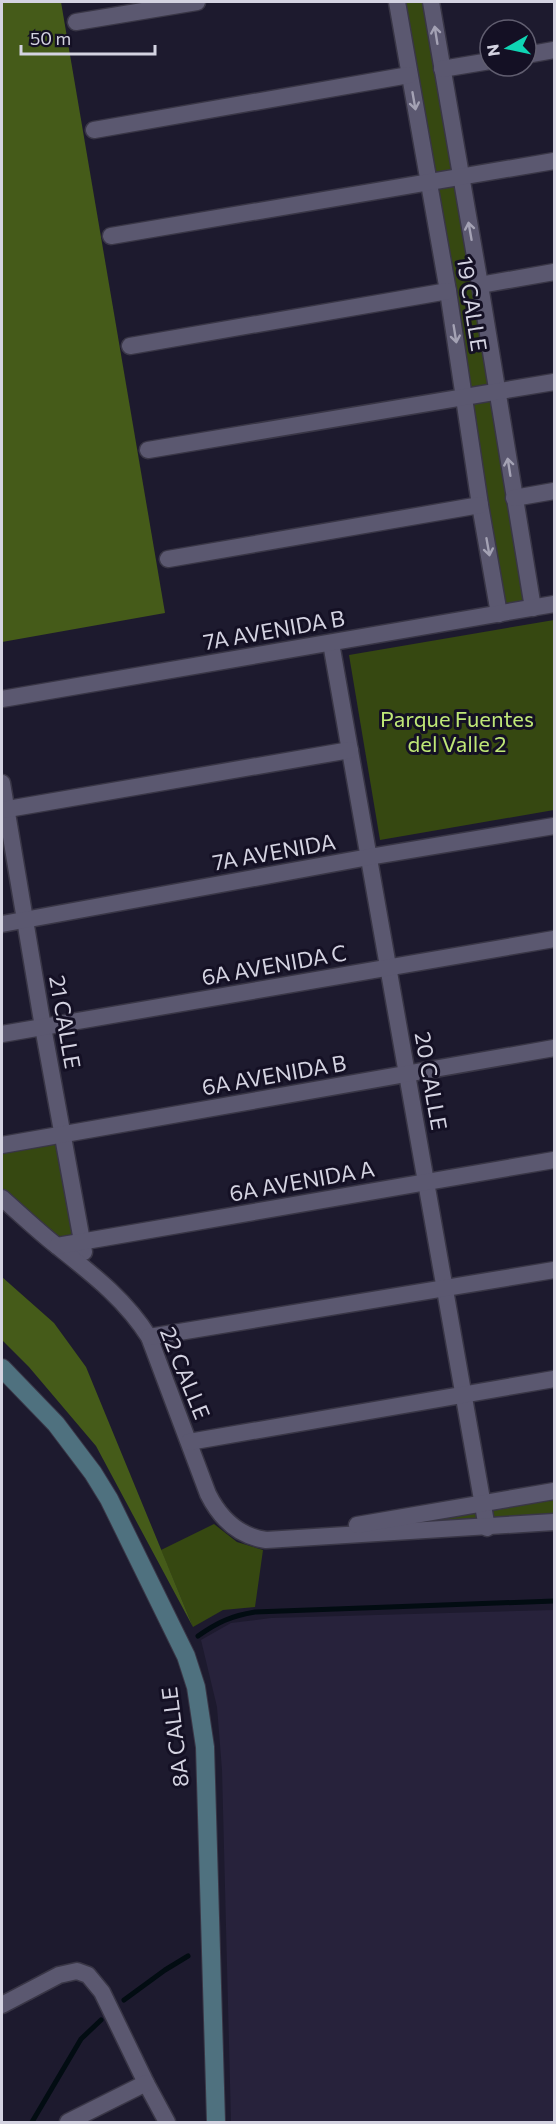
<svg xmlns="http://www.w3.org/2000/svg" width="556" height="2124" viewBox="0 0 556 2124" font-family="Commissioner,sans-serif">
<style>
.built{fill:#27223b}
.green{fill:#364811}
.forest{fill:#455b19}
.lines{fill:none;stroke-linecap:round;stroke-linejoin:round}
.stream{stroke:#020c12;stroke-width:5}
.street-casing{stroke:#393646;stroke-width:19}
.secondary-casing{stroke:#393646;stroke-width:20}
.street{stroke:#5b5870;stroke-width:16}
.secondary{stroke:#4f717f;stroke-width:18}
.oneway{stroke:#a4a2b4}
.labels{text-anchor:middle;stroke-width:6;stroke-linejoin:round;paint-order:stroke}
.street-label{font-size:22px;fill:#d4d3e1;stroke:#141024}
.park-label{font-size:22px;fill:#bfe777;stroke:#141024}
</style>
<rect width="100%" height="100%" fill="#1d1a2e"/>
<path class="built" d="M554,1610v512h-323l-9,-352 -5,-63 -16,-67 30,-17 40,-5z"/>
<g class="green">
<path d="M397,2h34l102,606 -34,6z"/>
<path d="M554,620v190l-174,30 -31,-185z"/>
<path d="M63,1136l19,106 -25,4 -55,-48v-53z"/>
<path d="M554,1491v31l-67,6 -4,-24z"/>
<path d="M476,1510l3,11 -58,7 -5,-8z"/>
<path d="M214,1524l23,18 26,8 -8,57 -32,3 -30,17 -32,-77z"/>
</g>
<g class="forest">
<path d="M2,2h59l104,611 -163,29z"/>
<path d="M2,1277l52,46 32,44 107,260 -97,-181 -67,-79 -27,-27z"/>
</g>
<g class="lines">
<g class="stream">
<path d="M198,1636c20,-14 33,-20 57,-24l299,-11"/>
<path d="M124,2000l41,-30 23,-14"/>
<path d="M32,2122l49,-83 20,-19"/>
</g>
<defs>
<g id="street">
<path d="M397,2l51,289 32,214 19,109"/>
<path d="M431,2l49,283 53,323"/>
<path d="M76,22l121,-20"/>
<path d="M526,55l28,-5"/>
<path d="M442,69l48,-8"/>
<path d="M94,130l315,-55"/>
<path d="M111,236l443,-75"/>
<path d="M480,285l74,-13"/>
<path d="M130,346l318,-55"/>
<path d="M148,450l406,-68"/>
<path d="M514,498l40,-7"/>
<path d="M168,559l312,-54"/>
<path d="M331,643l156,885"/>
<path d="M2,699l552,-95"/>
<path d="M2,783l41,244 41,225"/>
<path d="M2,810l348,-60"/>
<path d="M2,924l367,-67 185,-31"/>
<path d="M2,1034l552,-95"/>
<path d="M2,1145l552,-97"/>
<path d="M2,1198c18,16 36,33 55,48 35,28 68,53 92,91l59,157c12,24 30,42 58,46l288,-18"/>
<path d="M57,1246l497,-86"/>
<path d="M149,1337l405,-67"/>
<path d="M189,1442l365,-63"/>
<path d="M357,1525l197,-34"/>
<path d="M2,2005l57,-30 18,-4 11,4 14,17 44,91 21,39"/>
<path d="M68,2122l78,-39"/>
</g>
<path id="secondary" d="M2,1368l54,56 37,49 16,26 77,157 10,31 9,60 11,375"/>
</defs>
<use href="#street" class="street-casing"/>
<use href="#secondary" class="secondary-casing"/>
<use href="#street" class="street"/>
<use href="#secondary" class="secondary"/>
</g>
<defs><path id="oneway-shaft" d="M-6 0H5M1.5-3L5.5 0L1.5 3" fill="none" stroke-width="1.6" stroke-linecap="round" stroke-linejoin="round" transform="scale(1.5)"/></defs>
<g class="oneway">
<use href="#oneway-shaft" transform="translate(436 35) rotate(-99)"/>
<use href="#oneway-shaft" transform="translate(414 101) rotate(80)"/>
<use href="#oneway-shaft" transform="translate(470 231) rotate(-100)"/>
<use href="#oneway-shaft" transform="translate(455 334) rotate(81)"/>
<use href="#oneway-shaft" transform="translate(509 467) rotate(-99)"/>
<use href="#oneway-shaft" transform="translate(488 547) rotate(80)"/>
</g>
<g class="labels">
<g class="street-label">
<text transform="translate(472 304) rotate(81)" y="8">19 CALLE</text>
<text transform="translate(274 630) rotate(-10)" y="8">7A AVENIDA B</text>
<text transform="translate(274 852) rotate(-10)" y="8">7A AVENIDA</text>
<text transform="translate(274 965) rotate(-10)" y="8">6A AVENIDA C</text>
<text transform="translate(65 1022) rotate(80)" y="8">21 CALLE</text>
<text transform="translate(274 1075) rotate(-10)" y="8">6A AVENIDA B</text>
<text transform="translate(431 1081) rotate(80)" y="8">20 CALLE</text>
<text transform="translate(302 1181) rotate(-10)" y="8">6A AVENIDA A</text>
<text transform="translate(185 1373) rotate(68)" y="8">22 CALLE</text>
<text transform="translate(175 1737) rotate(-97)" y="8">8A CALLE</text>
</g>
<g class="park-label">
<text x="457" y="727">Parque Fuentes<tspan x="457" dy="25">del Valle 2</tspan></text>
</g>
</g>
<rect width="556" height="2124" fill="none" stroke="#d4d3e1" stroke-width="6"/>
<g transform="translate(508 48) rotate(261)"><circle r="28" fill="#141024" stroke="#615e70" stroke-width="1.5"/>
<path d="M0-4.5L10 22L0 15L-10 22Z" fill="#0fd5b4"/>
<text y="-9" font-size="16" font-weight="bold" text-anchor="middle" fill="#d4d3e1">N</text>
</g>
<path d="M21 45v9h134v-9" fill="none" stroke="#d4d3e1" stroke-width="3"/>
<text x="30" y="45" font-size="18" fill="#d4d3e1" stroke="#141024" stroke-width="4.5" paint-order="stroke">50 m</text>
</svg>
